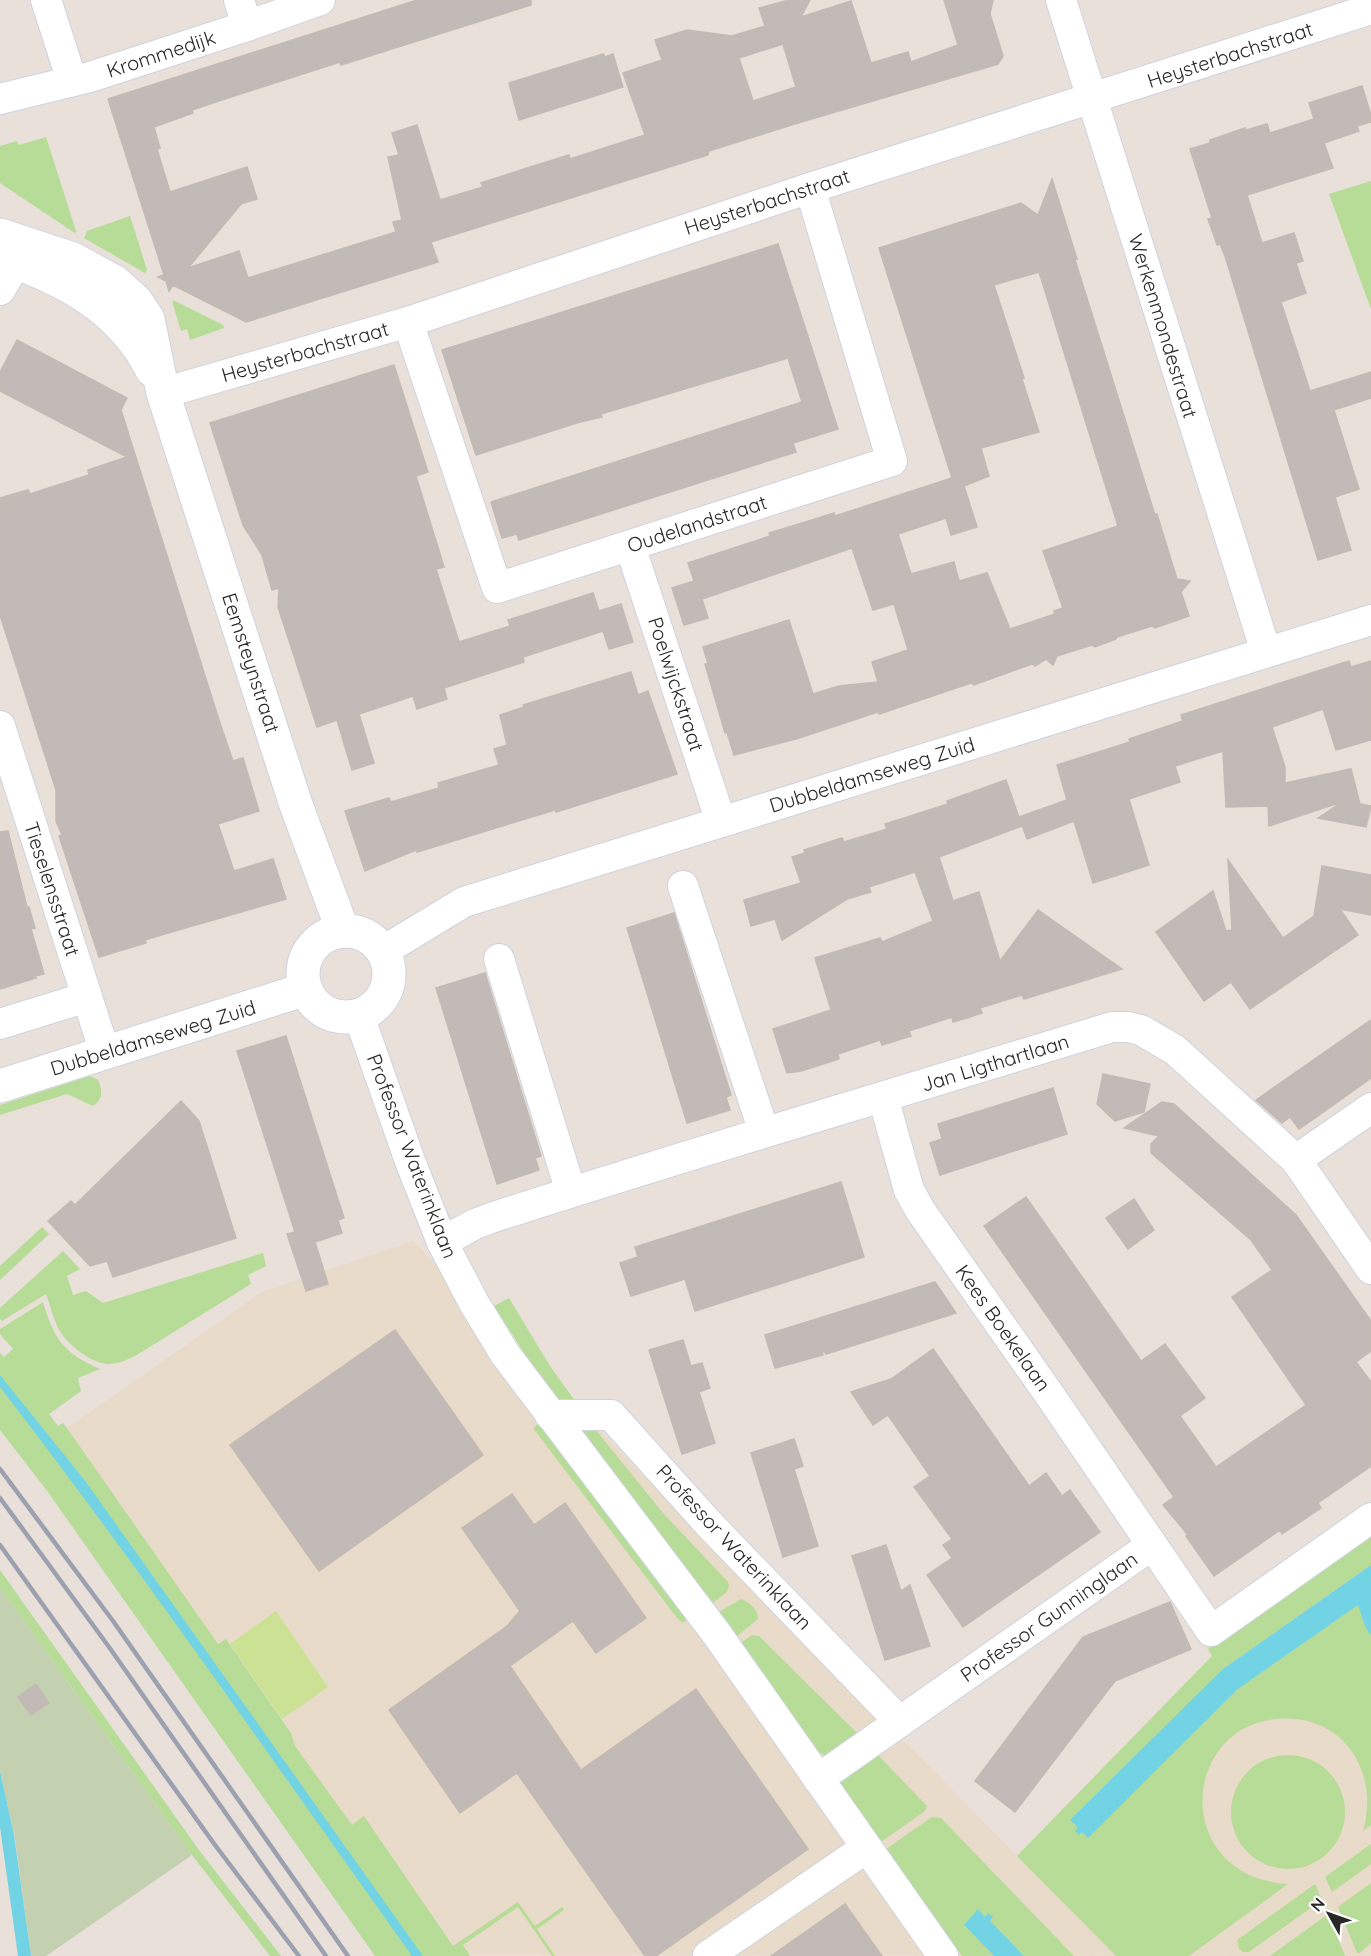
<svg xmlns="http://www.w3.org/2000/svg" width="1371" height="1956" viewBox="0 0 1371 1956" font-family="Quicksand,sans-serif">
<style>
.education{fill:#e9dbc9}
.green{fill:#b7dc98}
.cemetery{fill:#c4d1b1}
.pitch{fill:#cbe295}
.water{fill:#72d3e4}
.building{fill:#c1bab6;stroke:#c3bbb3;stroke-width:1.5;fill-rule:evenodd}
.lines{fill:none;stroke-linecap:round;stroke-linejoin:round}
.street-casing{stroke:#ced3df;stroke-width:32}
.secondary-casing{stroke:#ced3df;stroke-width:35}
.street{stroke:#fff;stroke-width:30}
.secondary{stroke:#fff;stroke-width:33}
.rail{stroke:#9ca1b0;stroke-width:4.5}
.labels{text-anchor:middle;stroke-width:4.5;stroke-linejoin:round;paint-order:stroke}
.street-label{font-size:20px;fill:#272727;stroke:#fff}
</style>
<rect width="100%" height="100%" fill="#e8e0d9"/>
<path class="education" d="M413,1241l604,615 195,-199 -7,-11 3,-3 163,-114v427l-923,-1 -100,-127 -54,-71 -3,-25 -65,-93 -8,5 -151,-216 195,-136z"/>
<g class="green">
<path d="M46,137l30,94 -1,2 -75,-50v-37l17,-5 2,4z"/>
<path d="M1371,181v128l-42,-115z"/>
<path d="M130,216l17,54 -2,3 -61,-35 3,-7z"/>
<path d="M172,301h3l48,24 1,3 -34,12 -3,-11 -6,2z"/>
<path d="M90,1076l8,4c5,10 5,20 -5,26l-26,-12 -67,21v-10z"/>
<path d="M42,1227l7,7 -49,46v-14z"/>
<path d="M63,1251l17,18 -13,7 6,19 13,-4 17,12 160,-50 3,13 -18,9 3,9 -111,69c-10,6 -19,10 -31,11 -18,0 -45,-22 -52,-38 -4,-10 -7,-21 -11,-32l-44,27 -2,-2v-11z"/>
<path d="M509,1298l41,68 28,39 -11,5 -37,-48 -36,-56z"/>
<path d="M43,1302c11,37 20,51 57,67l-22,9 3,13 -32,23 9,12 5,-3 4,5 151,216 8,-5 65,94 4,13 57,79 12,-9 89,130 65,-44 17,24 27,-19 2,3 -27,19 18,27h-3l-34,-49 -55,38 7,11h-95l-330,-468 -45,-58v-77l4,4 9,-8 -13,-15v-5z"/>
<path d="M538,1424l68,86 81,108 -1,3 -3,2 -6,-5 -144,-190z"/>
<path d="M586,1429h9l68,84 65,69 1,4 -2,6 -14,11 -130,-171z"/>
<path d="M1371,1536v29l-148,104 -148,162h7l6,6 150,-148 121,-85 6,22 6,10v189l-8,6c8,-28 5,-58 -13,-82 -12,-17 -33,-28 -54,-30 -115,-11 -131,158 -8,165l-99,72h-73l-99,-100 195,-200 -4,-7 40,-26z"/>
<path d="M0,1570l199,280 82,106h-11l-78,-101 -192,-267z"/>
<path d="M741,1599c8,3 17,10 17,20l-22,18 -17,-25z"/>
<path d="M752,1635l7,1 103,102 -30,19 -8,-2 -9,-5 -74,-107z"/>
<path d="M874,1751l53,55 -2,5 -44,31 -45,-64z"/>
<circle cx="1288" cy="1812" r="57"/>
<path d="M932,1817l9,1 133,138h-50l-35,-35 4,-3 -8,-1 -21,8 30,31h-32l-76,-107z"/>
<path d="M1371,1844v20l-39,28 -7,-15z"/>
<path d="M1371,1883v60l-11,10h-3l-19,-46z"/>
<path d="M1315,1884l7,16 -73,52h-6l-4,-3 -2,-9z"/>
<path d="M1328,1914l17,42h-75z"/>
</g>
<path class="cemetery" d="M0,1588l192,267 -146,101h-15l-16,-117 -15,-68z"/>
<path class="pitch" d="M276,1611l52,76 -46,32 -52,-75z"/>
<g class="water">
<path d="M0,1375l86,107 337,474h-11c-136,-191 -269,-383 -412,-569z"/>
<path d="M1371,1565v71l-6,-10 -7,-21 -120,84 -150,149 -6,-6 -3,3 -4,-4 3,-4 -8,-7 153,-151z"/>
<path d="M0,1771l14,64 17,121h-13l-18,-129z"/>
<path d="M978,1909l7,8 3,-4 5,4 -3,4 34,35h-30l-30,-31z"/>
</g>
<g class="building">
<path d="M417,0h114v5l-190,60 -1,-3 -109,35 -39,13 1,3 -39,14 6,21 -3,1 13,43 77,-25 10,32 -16,5 -53,64 51,-17 9,27 148,-46 -3,-10 9,-2 -14,-63 11,-2 -7,-22 25,-8 23,75 43,-13 -2,-4 43,-14 45,-14 1,4 75,-24 -22,-62 39,-13 -7,-20 32,-10 45,6 33,-10 -6,-18 30,-8h21l-9,17 50,-16 20,62 37,-11 3,10 47,-17 -14,-45h49l-3,14 13,42 -5,8 -200,59 -89,28 -1,4 -277,87 7,20 -192,60 -73,-37 -4,6 -3,-10 -8,-4 6,-2 -56,-176zM783,44l13,43 -43,14 -14,-43z"/>
<path d="M603,54l2,3 8,-3 10,33 -104,33 -10,-37z"/>
<path d="M1362,86l9,29v7l-14,4 2,5 -35,12 9,25 -86,27 15,48 32,-10 9,28 -7,2 10,30 -25,9 29,89 61,-19v26l-37,12 25,79 -24,8 16,53 -33,10 -93,-304 -5,-12 -3,1 -4,-12 -5,-14 4,-1 -22,-69 20,-6v-3l35,-12 1,2 21,-6 3,9 44,-14 -5,-16z"/>
<path d="M1052,179l25,80 -2,1 80,255 2,-1 20,65 13,2 -9,11 8,24 -34,12 -3,-2 -35,11 -1,2 -21,8 -3,-2 -35,11 -4,9 -7,-6 -11,7 -3,-2 -58,21 -3,-2 -92,31 -1,-2 -82,27 -62,16 -7,-23 -2,1 -20,-69h3l-5,-17 86,-27 24,74 26,-8 39,-4 -6,-20 36,-12 -14,-46 -21,6 -21,-62 -150,51 6,19 -24,7 -12,-37 22,-7 -6,-18 82,-27 -1,-3 43,-13 22,-7 1,3 117,-38 -73,-230 142,-45 17,12zM1039,272l79,254 -75,25 20,57 -9,3 1,3 -45,15 -23,-56 -28,8 -5,-19 -43,12 -13,-40 48,-16 5,17 26,-8 -13,-41 25,-10 -8,-28 58,-16 -17,-53 2,-1 -30,-93z"/>
<path d="M778,244l60,185 -45,14 3,9 -277,88 -2,-6 -15,4 -11,-36 311,-100 -14,-44 -187,56 1,3 -22,5 -104,33 -34,-105z"/>
<path d="M17,340l110,58 -6,12 98,310 14,41 10,-3 16,53 -41,13 16,47 39,-12 13,40 -118,34 -23,7 1,3 -47,14 -36,-109 -4,-12 3,-1 -6,-14v-31l-56,-175v-117l28,-8 2,4 59,-19 -1,-5 39,-13 -127,-66v-19z"/>
<path d="M394,365l34,107 -12,4 28,91 -8,2 23,73 51,-16 -2,-6 85,-27 6,18 22,-7 12,38 -24,7 -6,-18 -80,26 1,5 -80,26 3,11 -30,10 -4,-13 -54,18 15,49 -22,7 -15,-50 -20,7 -39,-120 1,-19 -7,2 -10,-35 -19,-30 -33,-102z"/>
<path d="M1349,661l2,6 20,-6v79l-35,10 -13,-41 -51,18 13,40v16l66,-14 9,35 11,2 -5,21 -48,-9 24,-16 -73,24 -1,-20 -42,1 -3,-56 -48,15 5,16 -51,17 20,66 -56,18 -19,-62 -47,18 -8,-22 48,-17 -10,-35 73,-23 -1,-3 54,-18 -2,-6z"/>
<path d="M631,672l7,23 10,-4 29,83 -121,38 -1,-2 -138,42 -1,-2 -51,21 -20,-60 44,-13 2,4 48,-14 -1,-5 61,-18 -5,-16 13,-4 -7,-30 24,-8 -1,-2z"/>
<path d="M1006,780l16,46 -83,31 14,44 26,-9 21,69 38,-51 84,59 -98,30 -2,-4 -42,13 2,5 -15,5 -14,4 -1,-5 -43,14 2,5 -29,9 -2,-5 -42,14 1,5 -38,12 -14,2 -14,-44 58,-19 -16,-52 65,-20 2,4 51,-21 -18,-49 -46,15 2,5 -24,7 -65,41 -7,-21 -24,7 -7,-26 57,-17 -9,-26 13,-4 -1,-3 38,-12 2,4 43,-13 -2,-5 63,-20 -1,-3z"/>
<path d="M8,831l19,76h2l6,21 -4,1 13,45 -9,2 1,2 -36,11v-157z"/>
<path d="M1228,860l55,78 31,-22 8,-50 49,9v40l-31,-6 18,26 -108,74 -19,-27 -27,19 -48,-69 57,-41 13,40 6,-1z"/>
<path d="M674,913l57,182 -5,2 4,13 -43,13 -60,-195z"/>
<path d="M485,973l56,183 -6,2 4,12 -42,14 -61,-196z"/>
<path d="M1371,1020v58l-53,38 -19,13 -9,-12 -8,6 -26,-23z"/>
<path d="M286,1036l58,182 -6,2 4,13 -27,9 13,42 -22,7 -19,-57 8,-2 -58,-181z"/>
<path d="M1103,1074l47,10 -6,28 -29,9 -18,-17z"/>
<path d="M1053,1088l14,46 -127,41 -10,-32 12,-4 -4,-15z"/>
<path d="M181,1101l18,20 37,117 -123,39 -6,-16 -17,5 -42,-45 23,-20 4,4z"/>
<path d="M1162,1102l12,2 122,111 75,106v30l-15,11 15,20v84l-53,37 3,5 -39,26 -2,-4 -66,46 -28,-40 2,-1 -25,-30 11,-8 -190,-271 42,-29 115,164 24,-17 40,54 -25,18 36,51 90,-62 -74,-108 40,-27 -21,-30 -100,-87v-9l8,-8 -35,-8z"/>
<path d="M841,1182l23,75 -169,54 -10,-32 -54,17 -11,-33 18,-6 -3,-10z"/>
<path d="M1134,1199l20,31 -26,19 -22,-31z"/>
<path d="M935,1282l21,31 -130,41 -4,-6 1,7 -48,13 -10,-33z"/>
<path d="M395,1330l88,125 -164,116 -89,-126z"/>
<path d="M683,1340l8,26 11,-3 8,25 -11,4 16,51 -33,11 -33,-104z"/>
<path d="M933,1349l96,137 17,-13 16,23 8,-6 30,42 -137,95 -36,-52 25,-17 -9,-13 9,-6 -38,-52 16,-11 -42,-61 -15,10 -22,-33 40,-13z"/>
<path d="M794,1439l9,27 -9,3 24,77 -35,11 -32,-104z"/>
<path d="M512,1494l22,31 31,-22 81,115 -50,35 -23,-32 -63,45 71,104 115,-81 112,160 -152,107h-11l-128,-183 -57,40 -71,-103 118,-84 13,-15 -58,-83z"/>
<path d="M886,1545l15,46 9,-6 20,61 -45,14 -33,-104z"/>
<path d="M1170,1602l21,47 -76,32 -100,131 -40,-31 108,-144z"/>
<path d="M36,1684l13,19 -18,12 -13,-18z"/>
<path d="M845,1904l37,52h-111z"/>
</g>
<g class="lines">
<defs>
<g id="street">
<path d="M46,0l26,81"/>
<path d="M239,0l8,26"/>
<path d="M1061,0l205,652"/>
<path d="M0,99l90,-22 157,-51 73,-26"/>
<path d="M0,290l27,-46"/>
<path d="M408,322l89,266 395,-127 -82,-273"/>
<path d="M163,393l245,-71 402,-134 561,-179"/>
<path d="M630,546l91,276"/>
<path d="M0,726l105,327"/>
<path d="M683,886l81,246"/>
<path d="M382,949l11,-4 71,-43 907,-282"/>
<path d="M499,959l72,233"/>
<path d="M359,1016l51,145 32,81 32,61 31,51 211,279 227,323"/>
<path d="M0,1024l87,-27"/>
<path d="M883,1097l26,93 11,20 129,184 162,237 160,-113"/>
<path d="M1296,1160l75,-52"/>
<path d="M442,1242l33,-18 16,-6c206,-67 414,-127 621,-191h16l13,3 34,20 121,110 75,109"/>
<path d="M550,1415h61l98,109 191,198"/>
<path d="M818,1779l334,-234"/>
<path d="M708,1956l158,-108"/>
</g>
<g id="secondary">
<path d="M0,235l73,24 42,23 21,19 12,18 15,74 132,409 48,129"/>
<path d="M0,257c63,21 121,51 152,113"/>
<circle cx="346" cy="974" r="43"/>
<path d="M0,1086l306,-97"/>
</g>
</defs>
<use href="#street" class="street-casing"/>
<use href="#secondary" class="secondary-casing"/>
<use href="#street" class="street"/>
<use href="#secondary" class="secondary"/>
<g class="rail">
<path d="M0,1469l113,152 235,335"/>
<path d="M0,1498l109,149 217,309"/>
<path d="M0,1545l215,300 84,111"/>
</g>
</g>
<g class="labels">
<g class="street-label">
<text transform="translate(161 54) rotate(-18)" y="7">Krommedijk</text>
<text transform="translate(1230 55) rotate(-18)" y="7">Heysterbachstraat</text>
<text transform="translate(767 202) rotate(-18)" y="7">Heysterbachstraat</text>
<text transform="translate(1163 326) rotate(73)" y="7">Werkenmondestraat</text>
<text transform="translate(305 352) rotate(-16)" y="7">Heysterbachstraat</text>
<text transform="translate(697 524) rotate(-18)" y="7">Oudelandstraat</text>
<text transform="translate(251 663) rotate(72)" y="7">Eemsteynstraat</text>
<text transform="translate(676 684) rotate(72)" y="7">Poelwijckstraat</text>
<text transform="translate(872 775) rotate(-17)" y="7">Dubbeldamseweg Zuid</text>
<text transform="translate(52 889) rotate(72)" y="7">Tieselensstraat</text>
<text transform="translate(153 1038) rotate(-17)" y="7">Dubbeldamseweg Zuid</text>
<text transform="translate(995 1063) rotate(-17)" y="7">Jan Ligthartlaan</text>
<text transform="translate(412 1156) rotate(69)" y="7">Professor Waterinklaan</text>
<text transform="translate(1003 1328) rotate(55)" y="7">Kees Boekelaan</text>
<text transform="translate(734 1547) rotate(47)" y="7">Professor Waterinklaan</text>
<text transform="translate(1049 1617) rotate(-35)" y="7">Professor Gunninglaan</text>
</g>
</g>
<g transform="translate(1329 1914) rotate(310)" stroke="#ffffff" stroke-width="4.5" paint-order="stroke">
<path d="M0-4.5L10 22L0 15L-10 22Z" fill="#272727"/>
<text y="-9" font-size="16" font-weight="bold" text-anchor="middle" fill="#272727">N</text>
</g>
</svg>
